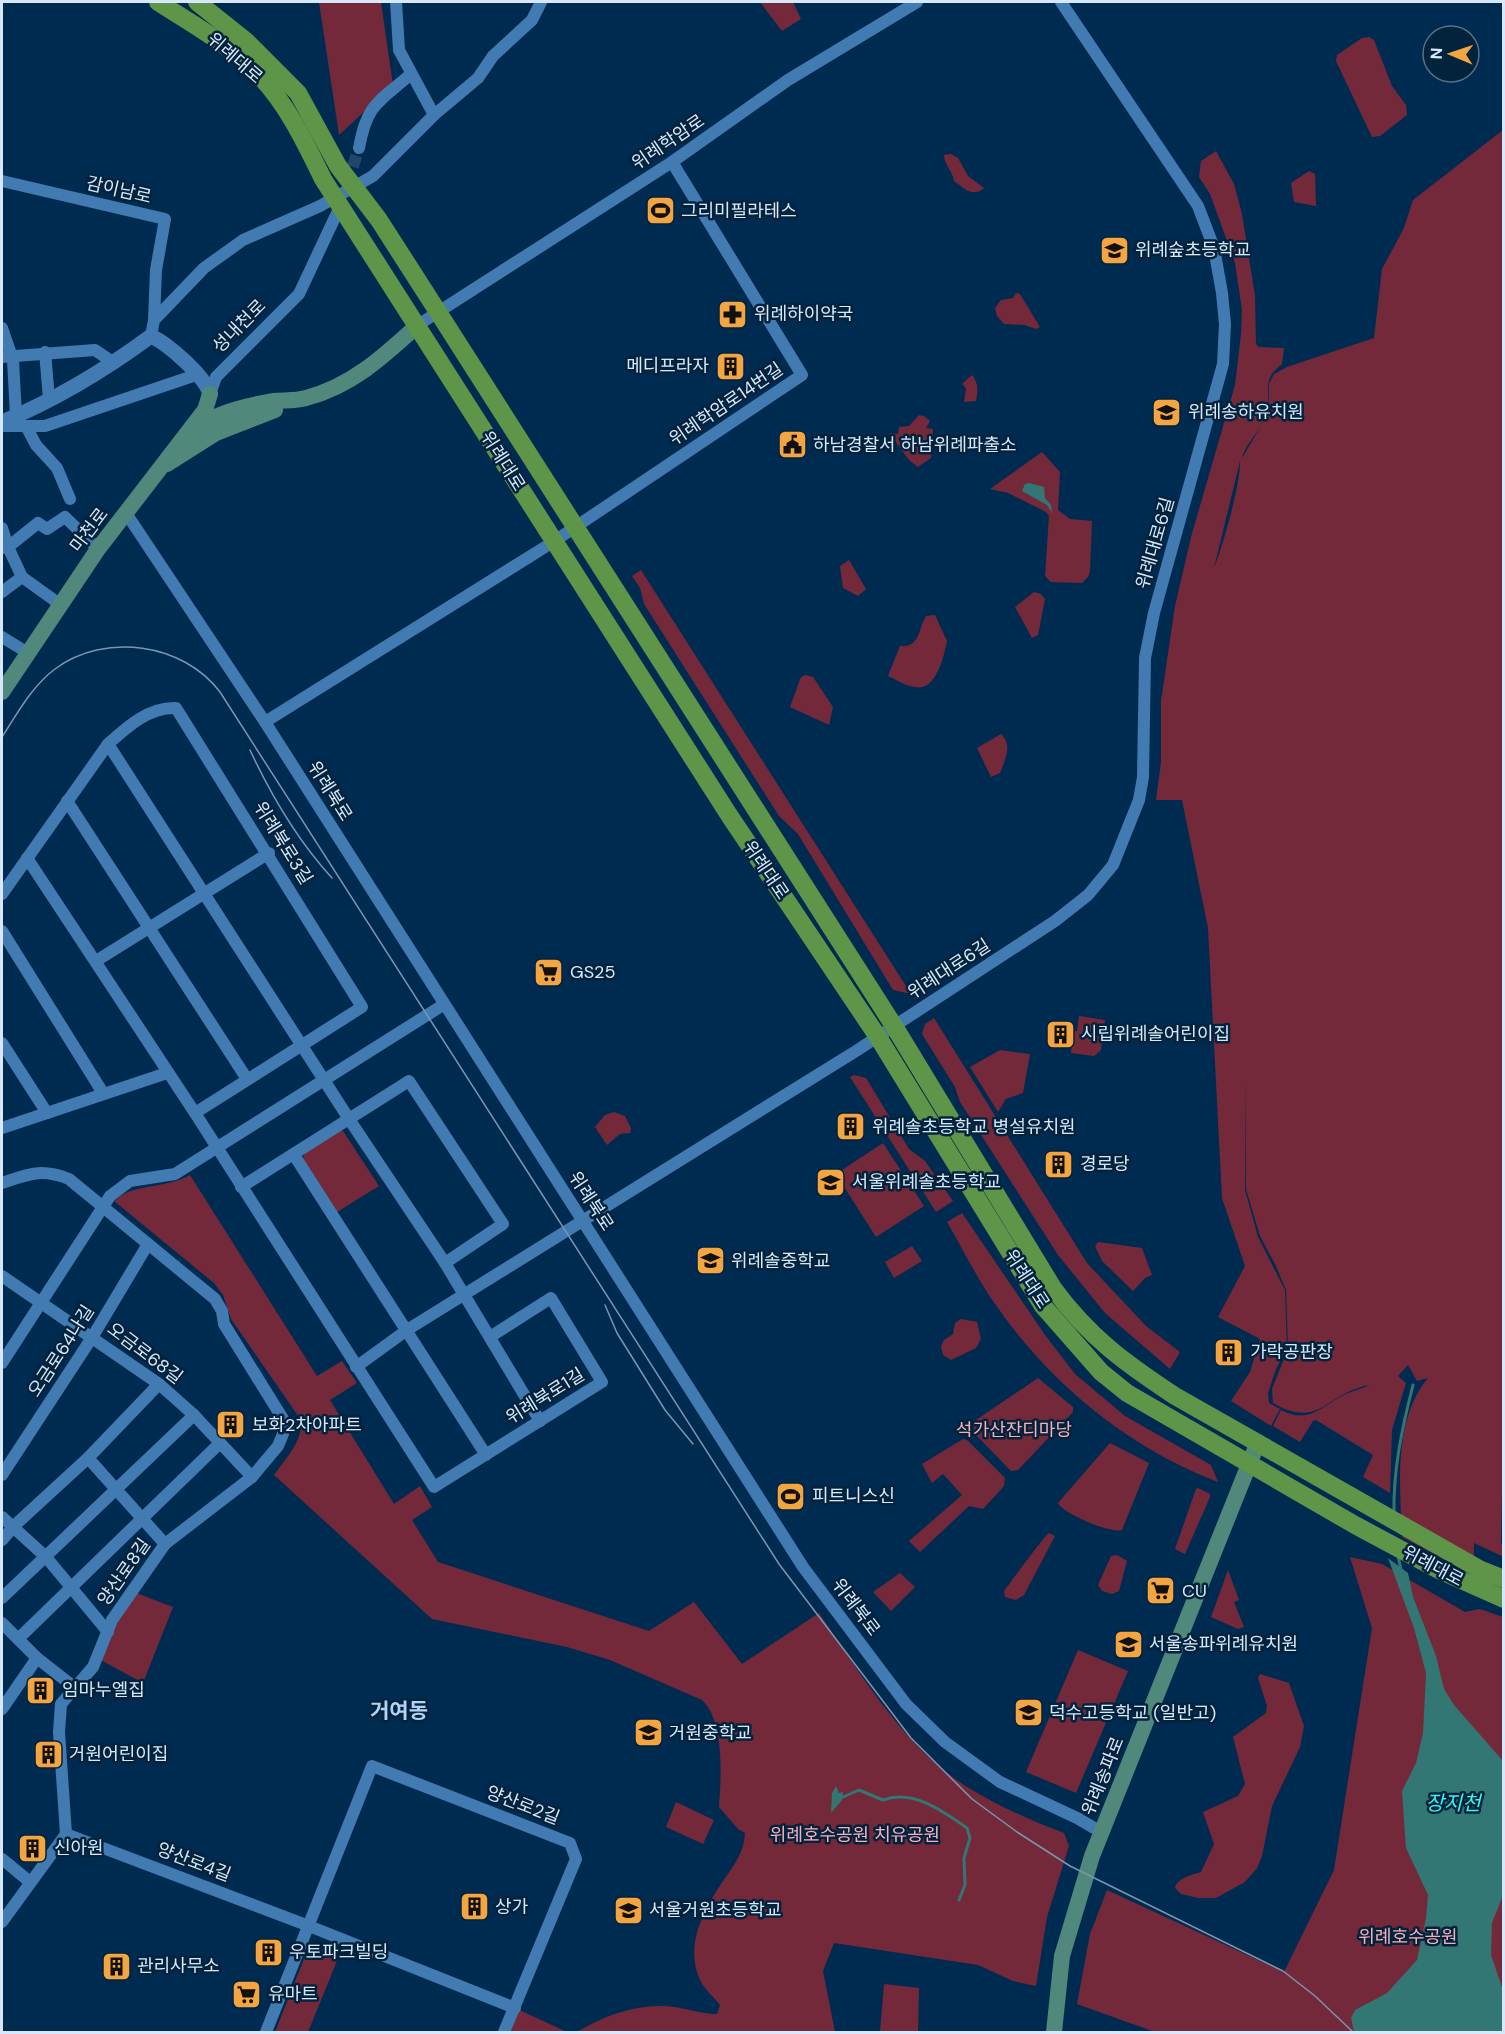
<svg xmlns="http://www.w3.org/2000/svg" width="1505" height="2034" viewBox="0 0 1505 2034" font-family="'DM Sans','Noto Sans KR',sans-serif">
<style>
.green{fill:#73293a;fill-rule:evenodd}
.water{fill:#327773}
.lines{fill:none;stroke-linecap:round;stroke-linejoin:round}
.stream{stroke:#327773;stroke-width:3}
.minor-tunnel{stroke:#20476a;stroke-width:12;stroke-dasharray:12 6;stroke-linecap:butt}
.minor{stroke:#427bb1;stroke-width:12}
.tertiary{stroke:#427bb1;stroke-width:15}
.secondary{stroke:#50887c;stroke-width:16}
.primary{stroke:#5e9548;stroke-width:18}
.tram{stroke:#7996b1;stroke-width:1.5}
.labels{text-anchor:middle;stroke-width:5;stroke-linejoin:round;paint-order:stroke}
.street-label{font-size:18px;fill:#d6e8fa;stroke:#03223c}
.poi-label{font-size:18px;fill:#d6e8fa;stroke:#03223c;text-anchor:start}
.park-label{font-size:18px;fill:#f9afba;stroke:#03223c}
.water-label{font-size:20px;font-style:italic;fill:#32f8ed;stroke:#03223c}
.quarter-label{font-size:21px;font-weight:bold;fill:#b0d2f6;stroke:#03223c}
</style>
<rect width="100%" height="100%" fill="#002b51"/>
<g class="green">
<path d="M319,2h62l12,83 -54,50z"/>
<path d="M760,2h33l8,17 -19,12z"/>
<path d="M1369,37l5,3 18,46 14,19 1,10 -27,21 -8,1 -36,-76 1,-6 25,-17z"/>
<path d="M1503,130l1,1244h-4l4,1 -3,169 2,1 1,12 -30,-14v32l-72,-38c-2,-52 -9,-117 26,-159l-11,3 -9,-16 -10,11 8,7 -14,47 -2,63 -27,-16 10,-22 -57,-35 -3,1 -13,21 -27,-16 8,-16c27,14 39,-2 61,-14 8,-5 18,-6 27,-11 -43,8 -49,45 -96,18l-1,-14 16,-40 -2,-59 -10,-24 -16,-30 -14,-47 -1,-110v111l13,47 27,53 2,59 -11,20 -8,24 1,10 11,6 -9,17 -40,-25 19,-29 10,-33 -42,-22 27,-51 -23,-68 -14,-270 -26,-128h-26l5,-38v-61l14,-95 16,-69 44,-152 6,-51 1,-24 -7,-47 -25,-69 -11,-17 2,-16 15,-10 18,33 8,30 13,82 1,48 3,3 25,1 -2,16c-22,17 -10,26 -15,48 -3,17 -21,29 -25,46l27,-45v-29l5,-10 13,-7 87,-29 8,-69 22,-41 9,-28zM1240,461c1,21 -17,85 -26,107z"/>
<path d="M951,154l7,4 10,18 16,12c-11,10 -20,0 -30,-7 -1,-10 -10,-16 -10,-26z"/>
<path d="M1309,171l6,3 1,32 -22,-4 -3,-19z"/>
<path d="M1016,293l4,1 20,33 -4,2 -11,-4 -21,-1 -7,-8 -2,-8 6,-8 12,-2z"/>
<path d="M972,375c7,9 6,16 4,26l-12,1 2,-14 -4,-4z"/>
<path d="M919,415l5,1 6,5 -4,7 7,1 -2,29 -13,9 -9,-7 -20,-27 9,1 1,-7 10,-1z"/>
<path d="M1042,452l18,20 -2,38 12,9 22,2 -2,50 -2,6 -6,6 -31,-1 -6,-6 4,-60 -3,-4 -38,-19 -18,-4z"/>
<path d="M849,560l17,29 -8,7 -15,-8 -3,-22z"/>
<path d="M641,570l270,424 -18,-4 -95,-156 -19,-18 -135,-212 -4,-16 -8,-12z"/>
<path d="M1034,592l7,2 4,5 -7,36 -6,3 -17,-31z"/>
<path d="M935,615l12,26c-3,15 -11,51 -32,46 -9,-1 -18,-7 -27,-11l12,-30c20,2 18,-17 26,-30z"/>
<path d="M805,675l8,2 20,30 -4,18 -39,-18 11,-30z"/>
<path d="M1001,734c12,12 4,25 -1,39l-9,4 -14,-29z"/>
<path d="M1079,1016l26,4 -4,30 -7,6 -23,-3 2,-15 -6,-1 1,-7 9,1z"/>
<path d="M934,1018l153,245 59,63 34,26 -10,17 -65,-56 -47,-58 -98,-153 -5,-15 -33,-53 3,-10z"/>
<path d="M1000,1050l30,4 -7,39 -17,6 -8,13 -28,-45z"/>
<path d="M854,1075l12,3 43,71 16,12 28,40 -17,11 -86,-135z"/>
<path d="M614,1112l11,4 6,12 -1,5 -10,1 -13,11 -12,-18 10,-12z"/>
<path d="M337,1131h6l36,55 -42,26 -34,-52 1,-8z"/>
<path d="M883,1143l41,63 -48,31 -40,-63z"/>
<path d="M190,1175l127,201 25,-15 15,22 -27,17 64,104 26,-18 12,21 -20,13 26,42 211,69 45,-29 48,62 77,-51c40,58 84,133 145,172 32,20 65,35 100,48l5,13 -22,71 -11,69 -23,-5 -35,-16 -144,-22 -11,28 12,61h-258c27,-16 55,-27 89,-26 17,1 34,8 51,8l3,-9c-6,-8 -16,-16 -20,-25 -16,-34 4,-71 23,-99 11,-16 21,-28 22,-48l-7,-4 -19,-22c2,-30 6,-85 -17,-107l-92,-40 -43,-13 -135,-28 -158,-144c12,-17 29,-34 27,-55l-70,-101 -8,-24 -9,-12 -100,-82c21,-19 49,-11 76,-26z"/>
<path d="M962,1213l83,122 30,39 50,42 86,49 7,17c-92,-36 -169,-99 -225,-181 -17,-25 -31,-53 -46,-79z"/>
<path d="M1098,1242l44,6 10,27 -7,3 -12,13 -31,-30 -7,-15z"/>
<path d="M912,1246l10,15 -28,17 -9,-16z"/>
<path d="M961,1319l16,3 4,17 -5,9 -25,12 -8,-5 -2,-9 3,-6 9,-6 2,-11z"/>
<path d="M1038,1378l35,29v5l-55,58 -7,1 -36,-37 -2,-12z"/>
<path d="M963,1439l4,1 38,38 -1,8 -21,23 -14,-3 -49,46 -11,-11 53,-46 -19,-21 -11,9 -10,-19z"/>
<path d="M1110,1443l39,20 -27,67c-11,4 -60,-17 -64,-27z"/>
<path d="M1198,1488l12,6v3l-25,57 -10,-5 21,-60z"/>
<path d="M1049,1533l6,3 -31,59 -8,5 -11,-3 -1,-6c7,-9 41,-56 45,-58z"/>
<path d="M1117,1555l10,6 -8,30 -7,3 -10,-3 -4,-6 13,-29z"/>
<path d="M1350,1557l32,7 83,48 15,-3 23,8v415h-348l-78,-28 13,-70 17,-44 177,82 50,-102 38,-242z"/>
<path d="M1228,1570l11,30 -5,2 10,25 -6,2 -27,-12z"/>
<path d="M900,1573l15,14 -24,24 -18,-19z"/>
<path d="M131,1591l42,16 -30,76 -46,-25z"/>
<path d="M1078,1650l50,21 -52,122 -50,-21z"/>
<path d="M1260,1674l29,9 15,43 -4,21 -28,59 -10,50 -5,12 -12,14 -29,16h-18l-17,-4 -6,-6c2,-10 17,-13 26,-16l13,-28 -11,-32 35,-16 7,-12 -12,-47 33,-24 1,-7 -9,-28z"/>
<path d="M676,1802l38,18 -11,24 -37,-17z"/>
<path d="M310,1944l29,12 -31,76h-33z"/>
<path d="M884,1984l35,4 -1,44h-38z"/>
<path d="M515,2008l52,24h-63z"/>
</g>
<g class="water">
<path d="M1029,483l15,4 1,11 6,7 1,8 -5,-8 -25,-14 3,-7z"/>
<path d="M1388,1558l20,15 5,24 23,59 8,33 10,16 49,56v134l-11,28 -1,32 12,35v42h-149l-3,-14 4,-8 32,-17 30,-33 9,-42 2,-23 -22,-47 -4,-57 14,-28 7,-30 3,-60 -12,-45z"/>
<path d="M836,1786l3,7 4,-1 -1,8 -11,13 1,-20z"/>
</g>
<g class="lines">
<g class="stream">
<path d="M1394,1514c-1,-44 8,-86 19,-129"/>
<path d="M1398,1556l3,14"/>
<path d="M843,1797l16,-7 24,10c30,-11 60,11 84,28l3,10 -6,20 1,27 -6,15"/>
</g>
<path class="minor-tunnel" d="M347,184l12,-36"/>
<g class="minor">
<path d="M396,2l3,48 35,65"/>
<path d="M359,148c8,-45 20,-46 52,-74"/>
<path d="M2,181l163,38 -9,51 -2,50"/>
<path d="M418,325l254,-163 116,-82 129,-78"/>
<path d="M2,328l11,32 3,56"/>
<path d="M151,336l3,-16 50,-52 39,-28 77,-34 53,-30 61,-61 44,-37 15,-22 39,-36 9,-18"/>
<path d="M45,352l4,47"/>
<path d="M2,357l93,-7 19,13"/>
<path d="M210,394l6,-17 83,-83 38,-81"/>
<path d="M2,426h43l151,-51"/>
<path d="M26,426l10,19 21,23 13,31"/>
<path d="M126,513l139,209 538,845 103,137 39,38 55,40 77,36 24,14"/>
<path d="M2,528l6,19 30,-24 9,6 18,-12 33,32"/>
<path d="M2,548l6,-1 14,30 39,28"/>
<path d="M2,592l20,-15"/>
<path d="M2,637l26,16"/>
<path d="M265,722l288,-180 249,-167 -130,-213"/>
<path d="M108,744l241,375 96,144 95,158"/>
<path d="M67,801l180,278"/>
<path d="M27,858l168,255 239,374 168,-105 -51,-84 -61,39"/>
<path d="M2,894l106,-150c20,-18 41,-37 68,-36l186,299 -167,106"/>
<path d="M2,931l101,162"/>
<path d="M96,961l173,-108"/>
<path d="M2,1043l45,70"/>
<path d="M2,1128l165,-55"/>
<path d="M294,1155l192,300"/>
<path d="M2,1183c27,-9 39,-15 67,-4l146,120 7,12 2,13 59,95v15l-5,12 -26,31 -87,67 -53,76 -19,47 -32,37 -2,28 7,102 -64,88"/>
<path d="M241,1187l168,-106 94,143 -58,39"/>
<path d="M2,1276l157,108 35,31 58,62"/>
<path d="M2,1363l108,-167 20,-15 45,-7 268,-169"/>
<path d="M356,1367l51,-37 449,-279 199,-130 33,-26 25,-30 26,-65 4,-23 2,-119 9,-45 69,-249 2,-40 -3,-31 -8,-45 -16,-42 -137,-204"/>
<path d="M88,1458l77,86"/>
<path d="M2,1475l91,-139 55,-92"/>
<path d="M2,1517l44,40 62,75"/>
<path d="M2,1540l12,-14 74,-68 71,-74"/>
<path d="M2,1598l192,-183"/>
<path d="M2,1623l35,35 37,29"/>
<path d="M18,1639l202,-196"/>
<path d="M2,1709l35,-51"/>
<path d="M66,1834l243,92 206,82"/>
<path d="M2,1859l28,23"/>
<path d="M266,2032l106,-266 198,77 6,16 -72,173"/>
</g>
<path class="tertiary" d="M2,422c53,-22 103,-52 149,-86 17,8 54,40 59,58"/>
<g class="secondary">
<path d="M193,431c18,-17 56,-26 81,-30 11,-1 22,0 32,-3 46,-12 78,-42 112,-73"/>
<path d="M167,464l49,-31 59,-23"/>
<path d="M2,692l96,-143 107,-139 5,-16"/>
<path d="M1054,2032l8,-76 30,-100 166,-414"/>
</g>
<g class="primary">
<path d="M158,2c34,22 72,43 100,72 29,30 47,68 65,105l406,636 149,222 165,269 58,66 26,21 228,132 84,45 65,29"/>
<path d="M197,2l49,39 52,52 40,73 41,54 59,92 456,714 159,262c36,49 72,75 122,108l306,174 23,9"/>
</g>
<g class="tram">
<path d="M2,737c15,-23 30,-51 53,-68 50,-37 128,-26 165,23l559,872 132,174 61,61 45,33 53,34 213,105 32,25 38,36"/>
<path d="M250,750c21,45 48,91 82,128"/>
<path d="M605,1305l12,28 48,77 28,34"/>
</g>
</g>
<defs>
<symbol id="stadium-square" viewBox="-11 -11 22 22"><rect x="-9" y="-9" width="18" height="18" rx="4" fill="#f2a541" stroke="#03223c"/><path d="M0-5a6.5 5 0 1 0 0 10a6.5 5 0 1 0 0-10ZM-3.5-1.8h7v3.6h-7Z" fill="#111"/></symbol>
<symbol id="school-square" viewBox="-11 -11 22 22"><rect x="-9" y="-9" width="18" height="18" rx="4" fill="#f2a541" stroke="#03223c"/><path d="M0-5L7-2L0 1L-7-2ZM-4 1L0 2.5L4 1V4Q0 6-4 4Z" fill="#111"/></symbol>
<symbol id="pharmacy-square" viewBox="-11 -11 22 22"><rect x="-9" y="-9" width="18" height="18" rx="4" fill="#f2a541" stroke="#03223c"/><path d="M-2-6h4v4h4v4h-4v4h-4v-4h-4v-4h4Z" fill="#111"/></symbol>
<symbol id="building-square" viewBox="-11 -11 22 22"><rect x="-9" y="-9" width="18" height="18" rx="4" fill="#f2a541" stroke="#03223c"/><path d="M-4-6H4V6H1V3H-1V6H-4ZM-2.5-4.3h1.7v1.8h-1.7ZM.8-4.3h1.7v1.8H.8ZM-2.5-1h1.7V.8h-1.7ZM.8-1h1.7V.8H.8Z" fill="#111"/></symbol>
<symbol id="civic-square" viewBox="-11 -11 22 22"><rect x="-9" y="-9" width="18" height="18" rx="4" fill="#f2a541" stroke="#03223c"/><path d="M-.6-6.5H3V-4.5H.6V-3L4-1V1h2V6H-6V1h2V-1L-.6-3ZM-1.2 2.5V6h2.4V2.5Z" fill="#111"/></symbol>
<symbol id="supermarket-square" viewBox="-11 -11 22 22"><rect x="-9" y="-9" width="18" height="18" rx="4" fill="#f2a541" stroke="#03223c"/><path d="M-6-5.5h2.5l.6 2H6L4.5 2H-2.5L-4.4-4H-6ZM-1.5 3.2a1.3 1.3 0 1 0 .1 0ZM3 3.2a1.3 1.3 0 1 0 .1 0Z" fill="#111"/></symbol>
</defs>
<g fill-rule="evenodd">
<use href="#stadium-square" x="644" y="194" width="33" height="33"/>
<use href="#school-square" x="1098" y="234" width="33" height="33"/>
<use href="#pharmacy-square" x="716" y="298" width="33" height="33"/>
<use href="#building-square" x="714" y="350" width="33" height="33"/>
<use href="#school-square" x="1150" y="396" width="33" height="33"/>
<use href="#civic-square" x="776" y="428" width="33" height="33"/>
<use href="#supermarket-square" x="532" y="956" width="33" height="33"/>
<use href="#building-square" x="1044" y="1018" width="33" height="33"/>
<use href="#building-square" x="834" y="1110" width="33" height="33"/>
<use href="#building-square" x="1042" y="1148" width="33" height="33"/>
<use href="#school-square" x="814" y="1166" width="33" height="33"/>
<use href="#school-square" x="694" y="1244" width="33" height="33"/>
<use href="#building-square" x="1212" y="1336" width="33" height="33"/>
<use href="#building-square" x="214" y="1408" width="33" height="33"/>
<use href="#stadium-square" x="774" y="1480" width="33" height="33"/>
<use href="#supermarket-square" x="1144" y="1574" width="33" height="33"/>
<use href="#school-square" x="1112" y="1628" width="33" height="33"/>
<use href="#building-square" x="24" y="1674" width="33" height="33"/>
<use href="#school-square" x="1012" y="1696" width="33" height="33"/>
<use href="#school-square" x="632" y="1716" width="33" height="33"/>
<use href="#building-square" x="32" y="1738" width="33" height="33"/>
<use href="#building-square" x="16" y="1832" width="33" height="33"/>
<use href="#building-square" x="458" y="1890" width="33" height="33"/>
<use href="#school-square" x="612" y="1894" width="33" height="33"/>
<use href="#building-square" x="252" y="1936" width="33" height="33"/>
<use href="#building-square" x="100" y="1950" width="33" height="33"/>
<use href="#supermarket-square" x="230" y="1978" width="33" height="33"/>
</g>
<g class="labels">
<g class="street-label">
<text transform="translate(235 58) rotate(41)" y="6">위례대로</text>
<text transform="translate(668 142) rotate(-34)" y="6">위례학암로</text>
<text transform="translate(119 190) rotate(13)" y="6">감이남로</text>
<text transform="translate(239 326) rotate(-45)" y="6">성내천로</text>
<text transform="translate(726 404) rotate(-34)" y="6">위례학암로14번길</text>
<text transform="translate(503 461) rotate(58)" y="6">위례대로</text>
<text transform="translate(89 530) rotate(-53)" y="6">마천로</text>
<text transform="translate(1155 543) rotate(-74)" y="6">위례대로6길</text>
<text transform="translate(330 791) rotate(58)" y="6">위례북로</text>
<text transform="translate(283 843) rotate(58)" y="6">위례북로3길</text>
<text transform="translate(766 870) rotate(56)" y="6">위례대로</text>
<text transform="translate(949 969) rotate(-33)" y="6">위례대로6길</text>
<text transform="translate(591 1201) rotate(57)" y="6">위례북로</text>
<text transform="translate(1027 1279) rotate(57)" y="6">위례대로</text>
<text transform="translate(61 1351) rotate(-57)" y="6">오금로64나길</text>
<text transform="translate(145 1353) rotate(37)" y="6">오금로68길</text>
<text transform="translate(545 1396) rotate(-32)" y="6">위례북로1길</text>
<text transform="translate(1433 1566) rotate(28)" y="6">위례대로</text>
<text transform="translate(124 1572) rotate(-55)" y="6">양산로8길</text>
<text transform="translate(856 1607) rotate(53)" y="6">위례북로</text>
<text transform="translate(1103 1776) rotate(-68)" y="6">위례송파로</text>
<text transform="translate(523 1805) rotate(21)" y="6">양산로2길</text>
<text transform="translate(194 1862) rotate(21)" y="6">양산로4길</text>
</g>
<g class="poi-label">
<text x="681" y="217">그리미필라테스</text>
<text x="1135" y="256">위례숲초등학교</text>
<text x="754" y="320">위례하이약국</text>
<text x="709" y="372" text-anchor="end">메디프라자</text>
<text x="1188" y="418">위례송하유치원</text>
<text x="813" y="451">하남경찰서 하남위례파출소</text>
<text x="570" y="978">GS25</text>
<text x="1081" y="1040">시립위례솔어린이집</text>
<text x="872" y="1133">위례솔초등학교 병설유치원</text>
<text x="1080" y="1170">경로당</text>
<text x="852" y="1188">서울위례솔초등학교</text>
<text x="731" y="1267">위례솔중학교</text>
<text x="1250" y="1358">가락공판장</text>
<text x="252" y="1431">보화2차아파트</text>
<text x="812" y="1502">피트니스신</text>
<text x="1182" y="1597">CU</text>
<text x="1149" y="1650">서울송파위례유치원</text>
<text x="62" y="1696">임마누엘집</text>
<text x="1049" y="1719">덕수고등학교 (일반고)</text>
<text x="669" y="1739">거원중학교</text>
<text x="69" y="1760">거원어린이집</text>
<text x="54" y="1854">신아원</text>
<text x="495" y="1913">상가</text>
<text x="649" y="1916">서울거원초등학교</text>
<text x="289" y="1958">우토파크빌딩</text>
<text x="137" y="1972">관리사무소</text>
<text x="268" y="2000">유마트</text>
</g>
<g class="park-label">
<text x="1014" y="1436">석가산잔디마당</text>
<text x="855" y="1841">위례호수공원 치유공원</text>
<text x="1408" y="1943">위례호수공원</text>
</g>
<g class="water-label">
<text x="1453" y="1810">장지천</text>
</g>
<g class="quarter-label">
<text x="399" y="1718">거여동</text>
</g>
</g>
<rect width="1505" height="2034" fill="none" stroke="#d6e8fa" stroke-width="6"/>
<g transform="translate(1451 54) rotate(272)"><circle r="28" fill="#03223c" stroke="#577188" stroke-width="1.5"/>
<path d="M0-4.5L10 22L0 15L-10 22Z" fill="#f2a541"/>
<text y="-9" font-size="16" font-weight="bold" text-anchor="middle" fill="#d6e8fa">N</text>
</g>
</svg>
